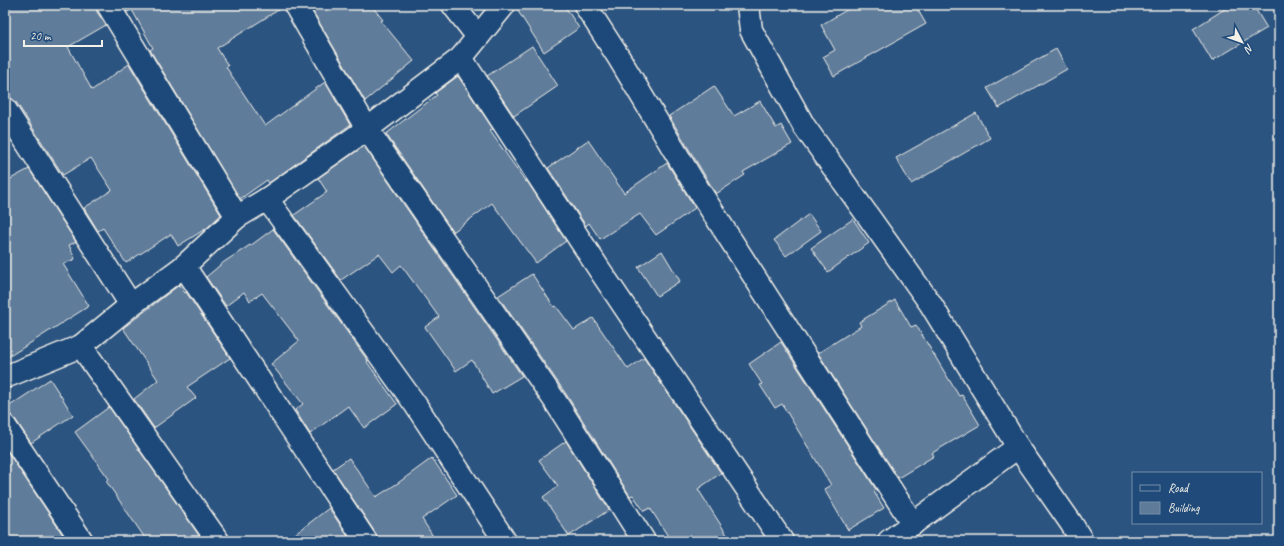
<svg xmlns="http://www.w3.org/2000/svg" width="1284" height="546" viewBox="0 0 1284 546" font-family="Caveat,sans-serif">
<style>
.building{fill:#5e7b9a;stroke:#f4f1e8}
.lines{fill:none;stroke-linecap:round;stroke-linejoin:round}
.minor-casing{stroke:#f4f1e8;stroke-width:25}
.minor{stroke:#1f4a7a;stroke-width:22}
</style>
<rect width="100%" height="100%" fill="#2c5481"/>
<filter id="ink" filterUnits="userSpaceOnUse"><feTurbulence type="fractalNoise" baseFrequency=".025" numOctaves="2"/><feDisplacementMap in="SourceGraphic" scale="8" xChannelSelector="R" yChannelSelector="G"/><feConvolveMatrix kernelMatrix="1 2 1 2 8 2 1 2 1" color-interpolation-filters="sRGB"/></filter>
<g filter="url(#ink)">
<g class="building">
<path d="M5,5h91l1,7 9,13 -38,22 24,43 37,-26 92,151 -14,13 -29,18 -7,-12 -45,29 -23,-35 -5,3 -14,-23 28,-18 -21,-32 -28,17 -47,-73 -5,-4 -6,-1z"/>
<path d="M123,5h160v2l-66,41 11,18 -2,1 39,59 60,-44 25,43 -81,58 -2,-3 -27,19 -90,-149 3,-2 -21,-38 -5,2z"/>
<path d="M309,5h62l12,15 -2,1 33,40 -49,40z"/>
<path d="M516,5h48l15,23 -35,24 -28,-44z"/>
<path d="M855,5h60l11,19 -92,52 -11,-19 12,-7 -14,-25z"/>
<path d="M1231,5h22l14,23 -55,33 -19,-32z"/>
<path d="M532,46l26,40 -44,30 -27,-40z"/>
<path d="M1056,49l11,20 -68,39 -12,-20z"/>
<path d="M458,76l35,53 -3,2 36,51 1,-1 39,60 -30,22 -44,-60 -39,29 -67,-98 51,-39 -2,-2z"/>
<path d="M714,86l20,30 26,-15 16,27 5,-3 11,19 -49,28 2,3 -29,19 -47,-78z"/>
<path d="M976,113l14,25 -79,46 -15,-26z"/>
<path d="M588,140l36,53 43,-30 28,45 -39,27 -16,-21 -40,25 -11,-16 -3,3 -38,-58z"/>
<path d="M364,146l69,101 89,129 -30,18 -20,-34 -16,11 -31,-44 14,-10 -38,-52 -8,7 -14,-18 -38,26 -47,-65 33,-23 -9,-14z"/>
<path d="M29,169l47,73 -7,3 6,14 -12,5 26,42 -84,53v-177z"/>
<path d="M809,214l12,17 -35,25 -12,-16z"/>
<path d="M853,219l16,24 -41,29 -17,-24z"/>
<path d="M273,229l95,132 -1,1 30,42 -33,24 -16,-22 -38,28 -15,-24 8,-6 -32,-40 28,-23 -37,-48 -12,8 -6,-9 -18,14 -20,-29 18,-15 26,-17v1z"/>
<path d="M662,251l18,30 -23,15 -19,-29z"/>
<path d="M532,274l22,33 2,-1 18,24 19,-12 35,51 16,-11 77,115 -23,16 33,52h-60l-21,-33 -6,3 -11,-16 -3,1 -64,-102 -68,-98z"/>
<path d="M179,285l6,8 1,-1 44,66 -43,29 9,11 -42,30 -20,-29 24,-19 -35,-52z"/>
<path d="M895,300l16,27 5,-2 43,71 3,-1 18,30 -48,28 2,3 -36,22 -80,-125 43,-27 -2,-4z"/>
<path d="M781,342l96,149 -3,1 10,16 -36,22 -24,-41 7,-4 -49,-81 -7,4 -15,-23 2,-1 -13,-20z"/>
<path d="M50,379l23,36 -42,28 -16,-24 -4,-4 -6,-1v-5z"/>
<path d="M109,407l94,134h-56l-41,-60 3,-2 -34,-47z"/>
<path d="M566,441l43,69 -40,26 -26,-39 15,-11 -19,-26z"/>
<path d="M5,448l62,93h-62z"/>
<path d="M349,458l27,39 22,-14 34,-25 25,37 -35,24 14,22h-58l-2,-7 -43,-65z"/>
<path d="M329,508l22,33h-65z"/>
</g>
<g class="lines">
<defs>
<g id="minor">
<path d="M108,5l129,212"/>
<path d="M295,5l72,124 188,272 89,140"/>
<path d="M453,5l25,32"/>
<path d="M585,5l34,53 72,120 222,346"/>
<path d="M748,5l3,25 53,96 126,177 88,144 53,76 11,18"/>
<path d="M461,58l138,211 183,272"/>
<path d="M5,109l126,196"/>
<path d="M267,199l148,205 90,137"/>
<path d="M184,266l182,275"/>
<path d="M81,346l137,195"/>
<path d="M5,377l76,-31 50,-41 53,-39 53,-49 30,-18 100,-70 94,-71 43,-53"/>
<path d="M5,426l77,115"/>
<path d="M889,541l129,-94"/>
</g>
</defs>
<use href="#minor" class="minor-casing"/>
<use href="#minor" class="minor"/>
</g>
</g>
<rect width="1284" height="546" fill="none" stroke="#1f4a7a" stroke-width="20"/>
<rect x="10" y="10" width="1264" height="526" fill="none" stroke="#f4f1e8" stroke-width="1.5" filter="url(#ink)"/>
<rect x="1132" y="472" width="130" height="52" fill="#1f4a7a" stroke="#748da6"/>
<rect x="1140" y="485" width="20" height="6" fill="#1f4a7a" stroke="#748da6"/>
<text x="1168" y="492" font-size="12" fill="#f4f1e8">Road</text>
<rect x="1140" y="502" width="20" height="12" fill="#5e7b9a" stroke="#748da6"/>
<text x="1168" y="512" font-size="12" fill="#f4f1e8">Building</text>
<g transform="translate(1242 42) rotate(131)" stroke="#1f4a7a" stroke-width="3" paint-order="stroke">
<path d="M0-3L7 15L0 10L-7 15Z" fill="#f4f1e8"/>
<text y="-6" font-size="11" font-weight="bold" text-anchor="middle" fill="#f4f1e8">N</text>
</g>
<path d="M24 40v6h78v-6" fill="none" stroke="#f4f1e8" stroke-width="2"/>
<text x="30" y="40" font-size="12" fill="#f4f1e8" stroke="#1f4a7a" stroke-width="3" paint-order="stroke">20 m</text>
</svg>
